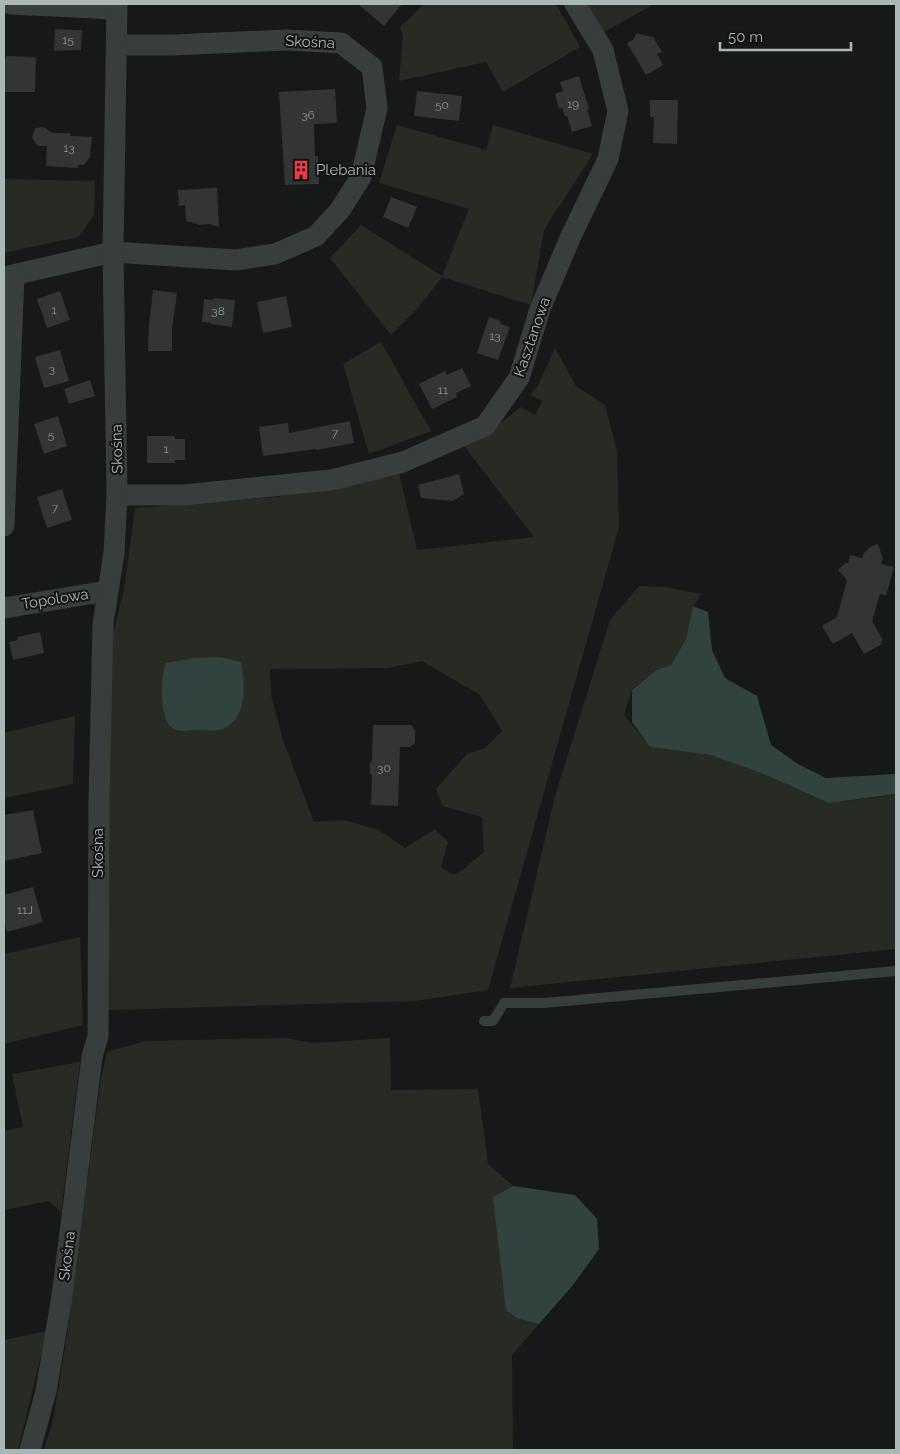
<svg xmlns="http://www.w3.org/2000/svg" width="900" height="1454" viewBox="0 0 900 1454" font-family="Raleway,sans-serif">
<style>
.green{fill:#282b23;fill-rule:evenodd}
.water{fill:#32433f}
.building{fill:#323435}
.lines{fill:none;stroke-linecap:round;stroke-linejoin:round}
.lane{stroke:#383d3d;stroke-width:10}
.street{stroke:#383d3d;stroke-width:21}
.labels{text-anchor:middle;stroke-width:4;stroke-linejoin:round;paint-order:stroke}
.number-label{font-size:12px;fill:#8b9796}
.street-label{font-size:15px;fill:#a9b8b7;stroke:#121314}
.poi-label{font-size:15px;fill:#a9b8b7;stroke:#121314;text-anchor:start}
</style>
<rect width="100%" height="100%" fill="#171819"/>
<g class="green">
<path d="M424,4h132l24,43 -77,45 -17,-30 -87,19 4,-45 -3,-9z"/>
<path d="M586,4h68l-52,29z"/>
<path d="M397,125l89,25 7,-25 100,29 -49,76 -13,75 -89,-28 -25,32 -26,26 -61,-77 31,-33 81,51 27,-67 -90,-26z"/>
<path d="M4,179l91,2 -1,34 -16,22 -74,16z"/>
<path d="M381,342l50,89 -62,23 -26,-90z"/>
<path d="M555,348l21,38 29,19 12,46 2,76 -131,463 -73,11 -307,9 1,-361 15,-59 11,-82 142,-11 122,-25 18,78 117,-13 -70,-91 22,-11 35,-28 14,8 7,-14 -12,-6 8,-9zM422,661l58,34 22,36 -17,17 -18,6 -31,35 7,17 39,11 2,35 -20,17 -11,6 -12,-8 7,-25 -13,-13 -30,19 -26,-18 -35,-10 -30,2 -31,-82 -12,-45 -1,-26 118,-1z"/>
<path d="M639,586l25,1 38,7 -9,12 -7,33 -15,26 -15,5 -24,19 -8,26 26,32 61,8 55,20 63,28 67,-8v154l-386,39 45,-192 55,-176z"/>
<path d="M75,716l-2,68 -69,14v-65z"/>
<path d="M80,937l3,88 -79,19v-90z"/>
<path d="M285,1038l28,5 77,-5 1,52 87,-1 10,75 25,22 -20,11 26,122 20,5 -27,31 1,95h-469l9,-29 14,-85 34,-258 6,-26 38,-11z"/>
<path d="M80,1062l-19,150 -12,-11 -45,9v-79l19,-4 -11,-53z"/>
<path d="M47,1331l-29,119h-14v-110z"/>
</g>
<g class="water">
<path d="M693,606l15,6 4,38 13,28 32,18 14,49 27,19 28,14 70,-4v20l-67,9 -63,-28 -55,-20 -61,-8 -18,-25v-32l24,-20 15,-5 15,-26z"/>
<path d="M219,657l22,5c4,21 7,54 -16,66 -7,4 -21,2 -30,2 -9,0 -18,3 -25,-4 -10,-11 -10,-50 -4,-63l29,-5z"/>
<path d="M513,1186l62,9 22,24 2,30 -26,36 -34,39 -20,-5 -13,-9 -13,-113z"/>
</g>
<g class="building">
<path d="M358,4h44l-18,22z"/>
<path d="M55,29l27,1 -1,20 -27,1z"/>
<path d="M636,33l17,4 9,15 -5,2 6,11 -17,10 -19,-32 7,-4z"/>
<path d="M6,56l30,1 -1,35h-31v-33h2z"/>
<path d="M579,76l10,33 -2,1 5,16 -20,6 -5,-16h-2l-3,-8 -3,1 -4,-15 8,-3 -3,-9z"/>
<path d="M335,89l2,34 -23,1 1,32h3l1,28 -34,1 -6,-93z"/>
<path d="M417,91l45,5 -3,25 -45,-5z"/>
<path d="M650,100h28l-1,44 -24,-1 1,-26h-4z"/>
<path d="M44,127l8,6h18v3l22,1 -2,20 -6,8h-6v3l-32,-2 1,-20h-9l-6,-8 3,-10z"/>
<path d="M217,188l2,39 -10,-3 -11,1v-1l-12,-3 -1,-16 -6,1 -1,-16z"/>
<path d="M391,197l26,10 -9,21 -25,-11z"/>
<path d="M153,290l24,3 -5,35v23h-24l1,-26z"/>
<path d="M60,291l10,29 -23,8 -10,-29z"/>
<path d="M286,296l6,31 -29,6 -6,-31z"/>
<path d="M214,298l21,2 -3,27 -21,-3v-1l-9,-1 2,-23 9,1z"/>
<path d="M489,317l10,3 2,4 9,3 -12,33 -21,-7z"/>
<path d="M60,350l9,31 -25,7 -9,-31z"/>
<path d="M462,368l9,18 -15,7 1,4 -25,12 -13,-25 26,-13 2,4z"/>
<path d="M90,380l5,16 -26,8 -5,-15z"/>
<path d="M58,416l9,30 -23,8 -10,-30z"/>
<path d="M350,421l4,22 -37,7 -1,-1 -53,7 -4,-29 29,-4 1,10z"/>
<path d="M147,436h28v3h10v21h-10v3h-28z"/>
<path d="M459,474l5,20 -11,7 -32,-3 -3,-13z"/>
<path d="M62,489l10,31 -25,8 -10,-31z"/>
<path d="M878,544l5,15 -2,5 13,3 -8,29 -6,-2 -8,27 11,19 -2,2 1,2 -18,10 -12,-21 -19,11 -11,-18 15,-9 10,-37 -9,-10 6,-6 4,-1 2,-8 12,3 2,-5 6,-6z"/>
<path d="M40,632l4,21 -31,7 -4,-18 9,-2 -1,-3z"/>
<path d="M373,725h38l4,5v13l-5,4h-10l-2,59 -27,-1 1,-29 -2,-3v-10l2,-2z"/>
<path d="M33,810l9,43 -38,8v-46z"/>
<path d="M33,887l10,35 -36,10 -3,-13v-24z"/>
</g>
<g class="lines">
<path class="lane" d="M484,1021h9l11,-18h40l352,-32"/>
<g class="street">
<path d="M10,4l106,5"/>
<path d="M4,277l109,-25 123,8 39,-6 41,-18 24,-26 21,-33 16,-69 -5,-41 -31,-24 -54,-3 -115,5h-55"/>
<path d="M117,495h67l147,-15 72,-18 82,-36 34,-48 21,-69 31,-73 37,-77 10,-48 -15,-61 -28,-46"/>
<path d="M4,526l10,-250"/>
<path d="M4,608l103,-17"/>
<path d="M30,1450l16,-59 16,-95 30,-239 6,-21 1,-236 4,-176 11,-71 3,-58 -4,-243 4,-248"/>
</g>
</g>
<defs>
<symbol id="building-bare" viewBox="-9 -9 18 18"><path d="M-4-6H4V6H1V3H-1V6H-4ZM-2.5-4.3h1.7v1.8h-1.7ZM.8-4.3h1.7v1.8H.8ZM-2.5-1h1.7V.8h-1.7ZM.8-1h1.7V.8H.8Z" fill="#ec3b47" stroke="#121314" stroke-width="2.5" paint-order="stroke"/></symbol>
</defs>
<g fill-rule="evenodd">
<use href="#building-bare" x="287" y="156" width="28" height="28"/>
</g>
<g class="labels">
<g class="number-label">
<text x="68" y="44">15</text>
<text x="573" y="108">19</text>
<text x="442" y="109">50</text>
<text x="308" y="119">36</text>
<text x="69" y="152">13</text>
<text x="54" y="314">1</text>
<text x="218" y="315">38</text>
<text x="495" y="340">13</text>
<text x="52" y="373">3</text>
<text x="443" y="394">11</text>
<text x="335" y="437">7</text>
<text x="51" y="439">5</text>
<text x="166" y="453">1</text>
<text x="55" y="512">7</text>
<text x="384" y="772">30</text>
<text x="25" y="914">11J</text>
</g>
<g class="street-label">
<text transform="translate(310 42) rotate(3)" y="5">Skośna</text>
<text transform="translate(532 337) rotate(-71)" y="5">Kasztanowa</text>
<text transform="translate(117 449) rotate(-91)" y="5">Skośna</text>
<text transform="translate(55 599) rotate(-9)" y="5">Topolowa</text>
<text transform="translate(98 853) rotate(-90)" y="5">Skośna</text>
<text transform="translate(67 1256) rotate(-83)" y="5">Skośna</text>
</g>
<g class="poi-label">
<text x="316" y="175">Plebania</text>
</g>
</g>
<rect width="900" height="1454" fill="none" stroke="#a9b8b7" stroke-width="10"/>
<path d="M720 42v8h131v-8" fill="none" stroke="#a9b8b7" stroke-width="2.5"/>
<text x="728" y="42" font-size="15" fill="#a9b8b7" stroke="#121314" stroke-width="4" paint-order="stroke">50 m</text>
</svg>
